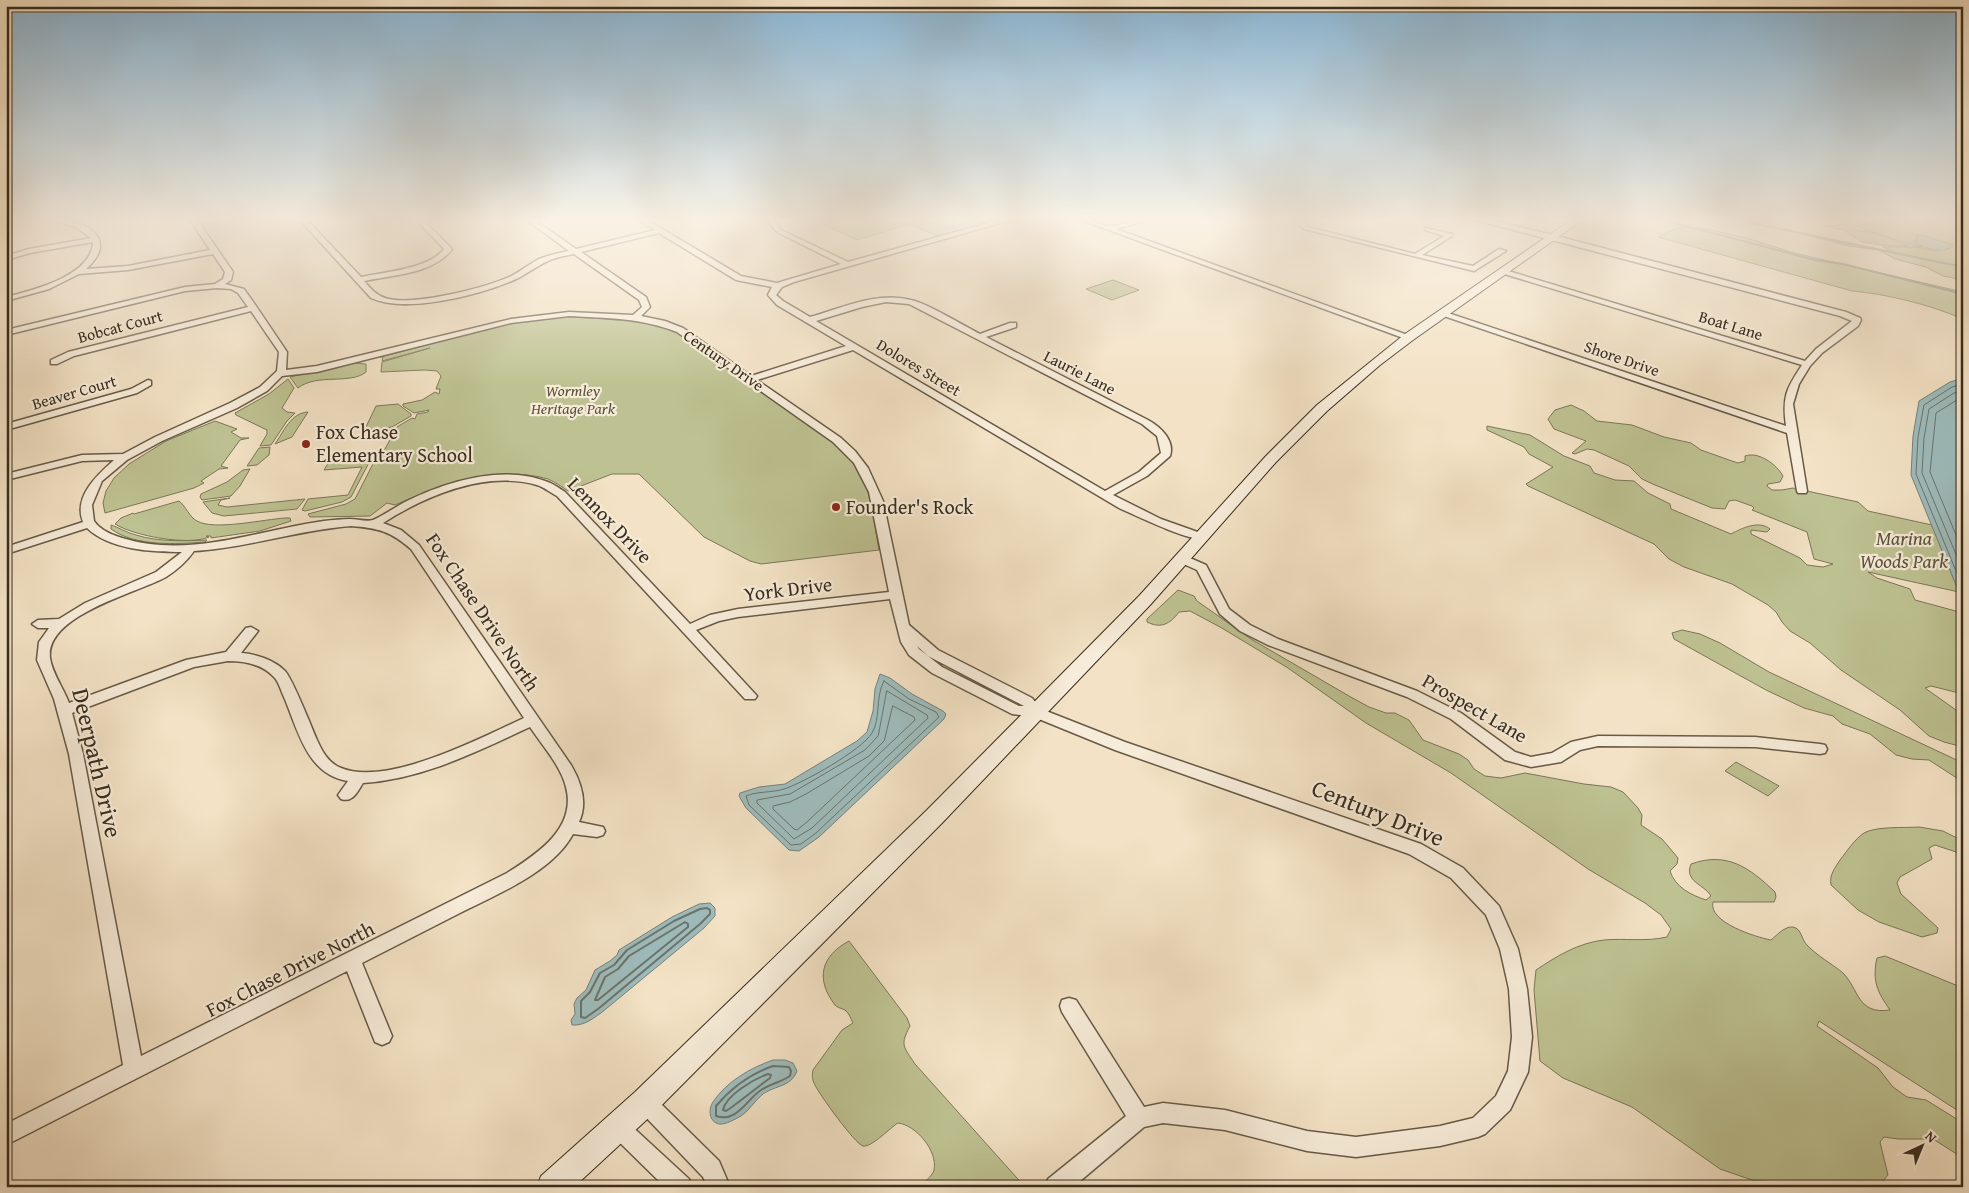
<svg xmlns="http://www.w3.org/2000/svg" width="1969" height="1193" viewBox="0 0 1969 1193" font-family="'Gentium Book Plus',serif">
<style>
.green{fill:#bec292;stroke:#7b7758}
.water{fill:#9ebcbc;stroke:#75827c}
.lines{fill:none;stroke-linecap:round;stroke-linejoin:round}
.shore-far1{stroke:#6b746c;stroke-width:1}
.shore{stroke:#6b746c;stroke-width:2}
.stream{stroke:#75827c;stroke-width:2}
.minor-casing{stroke:#675a47;stroke-width:3}
.secondary-casing{stroke:#382c1d;stroke-width:2}
.minor{fill:#f7ecd9;fill-rule:evenodd}
.secondary{fill:#f7ecd9;fill-rule:evenodd}
.poi-dot{fill:#8f2418;stroke:#f7ecd9;stroke-width:2}
.labels{text-anchor:middle;stroke-width:4.5;stroke-linejoin:round;paint-order:stroke}
.far-street-label{font-size:16px;fill:#382c1d;stroke:#f7ecd9}
.far-park-label{font-size:16px;font-style:italic;fill:#5a523a;stroke:#f7ecd9}
.poi-label{font-size:20px;fill:#382c1d;stroke:#f7ecd9;text-anchor:start}
.street-label{font-size:20px;fill:#382c1d;stroke:#f7ecd9}
.park-label{font-size:20px;font-style:italic;fill:#5a523a;stroke:#f7ecd9}
.near-street-label{font-size:24px;fill:#382c1d;stroke:#f7ecd9}
</style>
<rect width="100%" height="100%" fill="#f3e2c5"/>
<filter id="stains"><feTurbulence type="fractalNoise" baseFrequency=".004" numOctaves="4"/><feColorMatrix values="0 0 0 0 .2 0 0 0 0 .09 0 0 0 0 .02 0 0 0 .5 -.17"/></filter>
<radialGradient id="worn" r=".72"><stop offset=".6" stop-color="#630" stop-opacity="0"/><stop offset="1" stop-color="#630" stop-opacity=".3"/></radialGradient>
<g class="green">
<path d="M819,218h184l1,1 -64,18 -30,-13 -53,16 -32,-15z"/>
<path d="M1838,218h125v62l-20,-4 -17,-9 -31,-8 -16,-9 -30,-4 -65,-17 111,24 -12,-6h34l18,4 16,-3 -16,-9 -17,-4 -3,7 8,5 -7,-1 -53,-17z"/>
<path d="M1839,223l16,4 -1,3 21,3 34,13h-22l-24,-4 -18,-11 6,-2 -8,-1v2l-19,-4 16,-1z"/>
<path d="M1684,227l24,2 42,10 44,14 169,39v27c-32,-14 -76,-25 -111,-28l-194,-54 11,-6z"/>
<path d="M1113,280l26,10 -27,10 -26,-11z"/>
<path d="M578,316c34,1 66,3 98,16l163,114c33,32 32,61 40,104l-118,14 -11,-3 -46,-24 -65,-63h-27l-44,17c-6,-4 -13,-9 -20,-12 -47,-14 -109,7 -153,26l-8,-2 -17,13 -60,1 -2,-3 38,-10 9,-5 21,-41h4l17,-31 15,-9 3,1 2,-5 11,-2 1,-2 -15,3 -11,-7v-2l19,-4 13,-8 4,2 1,-5h-4l5,-13 -4,-5 -12,-1 -44,2 1,-10 48,-14 -48,13 1,-4h-3l126,-33 34,-6z"/>
<path d="M354,363l12,1v8c-16,13 -49,1 -68,16l-8,-11z"/>
<path d="M288,379l6,9 -12,20 5,4 8,1 -8,8 -16,24 -11,1 7,-12v-4l-31,-15 -1,-2 34,-19z"/>
<path d="M398,404l13,10v2l-19,11 -6,1 -3,6h-11l3,-5h-10l11,-23z"/>
<path d="M1571,405l13,6 13,10 35,4 32,12 27,6 10,7 31,11 6,2 7,-2v-5c14,-5 32,9 38,20l-3,6 -12,2 -1,2 5,4h10l11,-2 65,14 10,9 64,14 27,67 -91,-20 9,6 33,11 5,11 48,13v81l-32,-8 -6,2 38,27v32l-19,-5 -15,-6 -29,-26 -59,-40 -31,-27 -20,-12 -8,-9 -6,-10 -8,-7 -36,-21 -48,-17 -15,-8 -15,-15 -126,-58 -2,-2 27,-17 -24,-13 -5,-7 -37,-17v-4l43,9 34,21 26,10 4,7 21,7 19,1 14,12 22,11 1,5 60,25c11,-6 28,-14 39,-5l-3,3 -16,-2v4l49,24 7,7 16,2 10,-3 -19,-5 -7,-27 -55,-22 2,-2 -2,-2 -17,-6 -6,1 -4,8 -13,-1 -57,-23 -13,-6 -13,-13 -35,-16 -7,-1 -12,5 -3,-1 14,-12 -32,-12 -6,-10 7,-9z"/>
<path d="M308,412l-16,25 -17,7c9,-13 16,-31 33,-32z"/>
<path d="M215,421l22,8 -6,3 10,6h8l-9,2 -19,26 7,2 -9,1 -18,12 3,2 -10,5 -89,25 -2,-10 3,-12 8,-13 15,-14 37,-23z"/>
<path d="M270,447l-1,8 -12,10 -10,1 12,-18z"/>
<path d="M374,453l-23,44 -9,5 -37,9 -3,-1 6,-11 40,-4 14,-28 -38,3 5,-8 30,-2 4,-6z"/>
<path d="M250,469l-10,17 -9,10 -29,4 -2,-3 1,-3 26,-12 16,-12z"/>
<path d="M230,498l-9,2 -3,5 9,2 78,-8 -8,10 -73,7 -12,-3 -9,-11z"/>
<path d="M179,501c7,5 10,16 18,20 17,10 68,-2 89,-3h4l1,3 -31,10 -49,7v-2h-5l3,1c-20,9 -75,-1 -94,-13l6,-6 12,-5 1,1z"/>
<path d="M111,525c7,2 16,8 25,10 23,7 47,6 71,5l-2,2c-28,2 -69,5 -94,-13z"/>
<path d="M1178,590l16,6 3,5 54,38 98,57 20,11 17,6h9l14,7 14,20 36,14 9,6 6,9 11,7 16,2 24,-5 59,11 27,3 12,5 15,16 4,7 -1,10 21,14 16,19 -1,6 -7,7c5,16 21,24 36,29l5,-4c-7,-12 -27,-14 -20,-32 36,-13 59,4 84,28l1,5 -2,5h-61c-5,20 42,35 58,38 6,-5 14,-14 22,-13 9,2 8,12 14,18 10,11 24,18 36,28 16,16 14,42 47,37 -13,-18 -18,-30 -13,-52l8,-2 78,32v126l-144,-93 -2,5 61,42 15,19 14,10 19,3 37,23v35l-30,-19h-35l-14,-2 -4,5 8,33 -6,7 -23,5h-85l-8,-6h-11l-35,-12 -88,-62 -69,-29 -23,-17 -6,-71 2,-20c21,-14 42,-27 68,-30 21,-2 41,2 63,-3l4,-8 -10,-14 -16,-12 -57,-34 -137,-96 -85,-50 -78,-55 -68,-41 -30,-16 -11,1c-9,12 -18,17 -32,10v-3z"/>
<path d="M1682,630l18,4 20,9 49,29 194,91v19l-34,-22 -17,-1 -16,-4 -26,-21 -28,-10 -9,-8 -29,-8 -38,-18 -92,-51 -2,-6z"/>
<path d="M1736,762l43,24 -11,10 -43,-25z"/>
<path d="M1919,827l24,4 20,10v19l-7,-8 -21,-7 -6,3 3,11 -32,18 -3,6 4,11 37,34 -1,5 -15,4 -43,-15 -21,-12 -27,-25c-2,-10 4,-17 9,-25 7,-9 15,-21 24,-27 12,-7 41,-5 55,-6z"/>
<path d="M849,941l58,77 3,8c-10,19 -7,20 5,38l110,123h-107c5,-4 14,-10 16,-17 4,-19 -18,-45 -36,-47 -7,4 -27,25 -35,23 -8,-2 -44,-52 -48,-61 -3,-5 -3,-10 -2,-15l29,-40 11,-7c-2,-4 -4,-10 -8,-13 -4,-2 -7,-2 -10,-5 -20,-26 -14,-49 14,-64z"/>
</g>
<g class="water">
<path d="M925,218h46c-14,17 -30,11 -46,0z"/>
<path d="M1916,235l12,2 25,8c-9,10 -27,4 -38,-3l3,-4z"/>
<path d="M1963,378v224l-52,-127 2,-39 6,-35 31,-19z"/>
<path d="M880,674l10,4 22,16 31,17 3,3 -2,5 -125,118 -20,14 -10,-1 -43,-42 -7,-12 1,-3 19,-6 26,-3 72,-43 10,-9 6,-21 2,-22z"/>
<path d="M710,903l5,5v8l-11,12 -103,85c-9,6 -17,13 -29,12l-1,-5 4,-6 -1,-10 3,-6 9,-8 9,-20 15,-9 7,-6 2,-5 53,-33 27,-13z"/>
<path d="M773,1060h12l8,3 4,8c-6,16 -21,14 -34,23 -8,6 -13,16 -22,22 -6,3 -15,9 -22,8 -10,-2 -11,-15 -6,-22 13,-20 37,-34 60,-42z"/>
</g>
<g class="lines">
<g class="shore-far1">
<path d="M1963,384l-11,3 -28,18 -6,32 -2,37 47,114"/>
<path d="M1963,391l-9,2 -25,16 -5,29 -2,35 41,98"/>
<path d="M1963,399l-6,1 -21,13 -6,59 33,80"/>
<path d="M884,681l25,18 27,13 3,5 -123,116 -15,11 -10,1 -42,-40 -3,-9c12,-5 25,-3 38,-7 19,-6 78,-39 88,-56 9,-15 3,-36 12,-52z"/>
<path d="M887,691l40,24 1,3 -116,110 -18,11 -37,-36v-3l33,-6 75,-44 13,-14z"/>
<path d="M893,706l21,11 1,3 -108,102 -10,8 -3,-1 -21,-20v-3l17,-4 16,-8 63,-38 15,-15z"/>
</g>
<g class="shore">
<path d="M707,908l3,2v4l-10,10 -102,85 -13,9 -4,-1v-16l9,-9 10,-19 14,-8 13,-15 47,-29 26,-12z"/>
<path d="M685,922l3,2v3l-90,73h-3l10,-23 13,-8 11,-13z"/>
<path d="M773,1066l16,1 2,4 -1,5c-9,6 -20,8 -29,14 -15,10 -24,33 -45,26v-10c16,-19 34,-32 57,-40z"/>
<path d="M768,1074l3,1 -1,3 -38,29 -6,4 -3,-1c3,-15 31,-31 45,-36z"/>
</g>
<g class="stream">
<path d="M1656,218l159,42 28,4 120,30"/>
<path d="M1737,220l226,47"/>
</g>
<defs>
<g id="minor">
<path d="M48,218c31,0 75,18 38,51l42,-3 82,-16 -21,-32h7l37,54 -2,8 -6,4 19,5 12,17 31,46 -1,18 31,-4 194,-47 58,-7 64,3 9,-8 -3,-7 -65,-46c-9,2 -18,3 -26,7 -12,5 -22,14 -34,19 -35,15 -108,34 -143,18l-73,-80h7l56,59c23,-5 68,-8 83,-28l-24,-25 2,-6h7l-2,6 25,25c-18,25 -60,26 -88,32 6,7 12,14 21,17 26,9 99,-10 124,-21 11,-5 20,-13 30,-18 10,-4 20,-6 30,-8l-45,-33h8l44,31 79,-19 -19,-12h8l97,58 36,7 64,-19 -64,-32 -12,-14h7l9,12 67,32 158,-44h12l-224,64 -12,5 -6,8 7,6 27,16c32,-9 67,-26 101,-17 18,4 51,25 69,34l30,-11h6v4l-30,10 162,83c13,7 27,21 22,36l-23,20 -34,19 48,24 45,16 2,2 -2,2c-14,4 -71,-24 -87,-31l-266,-158 -96,30 84,58 14,13 13,17 15,33 26,124 29,25 94,48 9,11 84,33 296,102 42,24 36,38 19,43 9,40 5,48 -4,35 -18,38 -25,24 -7,3 -38,9 -84,11 -49,-6 -82,-21 -62,-7 -19,4 -71,60h-28l3,-8 78,-63 -64,-104 -2,-6 2,-6 7,-2 7,2 68,107 19,-4 62,7 82,21 49,6 84,-11 33,-8 23,-22 12,-25 4,-34 -3,-48 -9,-40 -14,-34 -35,-37 -42,-24 -294,-104 -81,-33 -22,-3 -80,-41 -23,-18 -8,-13 -11,-43 -152,18 -19,4 -23,9 61,66 -2,3h-10l-188,-203c-6,-3 -13,-9 -20,-11 -51,-15 -112,11 -154,38l18,7 18,15 152,220c10,17 17,38 8,57l24,5 2,4 -2,4 -6,2 -24,-3c-21,39 -78,61 -115,80 -32,16 -64,33 -96,49l30,73 -3,6 -7,3 -7,-3 -28,-71 -341,174v-21l117,-59 -54,-311 -15,-55 -17,-39 2,-18 10,-14h-11l-6,-4 6,-4 21,-1 26,-16 71,-31 26,-20c-30,0 -72,-2 -95,-24l-81,26v-7l77,-25c-10,-25 14,-47 31,-62l-32,1 -76,19v-6l76,-19 41,-1 32,-17 75,-34 30,-16 17,-16 2,-19 -28,-41 -177,45 -17,8h-6v-4l17,-8 180,-45 -10,-14 -7,-4 -14,-1 -32,3 -179,44v-5l179,-43 30,-3 8,-5 2,-7 -12,-18 -85,16 -49,4 -30,15 -43,12v-4c27,-7 86,-21 87,-55l-63,11 -24,7v-4l23,-7 62,-11 -15,-11zM659,233l77,47 36,7 -4,8 9,10 69,41 -95,30 -68,-48 -18,-7 -24,-5 9,-9 -4,-10 -65,-45zM886,302l23,2 233,120 15,12 4,17 -22,19 -34,19 -289,-170 46,-14zM569,316c37,2 73,2 108,16l156,110 21,21 15,29 20,100 -151,17 -28,6 -20,9 -125,-132c-6,-4 -13,-9 -20,-11 -42,-16 -97,0 -136,19 -11,5 -26,16 -36,20 -7,2 -16,-1 -23,-1 -8,0 -18,1 -26,2 -67,9 -134,38 -202,17 -10,-3 -22,-8 -28,-17l-2,-16 10,-24 25,-21 35,-19 75,-33 30,-17 15,-15 35,-4 194,-49zM351,526c27,2 39,5 60,23l113,169c-43,20 -137,69 -183,50 -13,-5 -19,-17 -24,-28 -6,-14 -24,-60 -32,-69 -11,-11 -29,-17 -44,-18l17,-22 -7,-4 -5,1 -20,24 -40,8 -117,43c-5,-14 -17,-30 -19,-45 -5,-43 87,-65 116,-81 11,-7 21,-16 28,-26 53,-3 104,-21 157,-25zM917,646l11,10 96,50h-5l-77,-39 -23,-18zM228,661c17,0 34,3 46,16 5,5 7,14 10,20 14,33 23,78 64,84l-10,14 3,4c12,4 16,-7 22,-16 60,-4 113,-31 167,-56 12,18 31,39 36,60 11,41 -29,67 -59,86l-366,183 -58,-302 -11,-41 122,-46z"/>
<path d="M1076,218c12,0 25,9 35,8 15,-1 29,-8 44,-8l-39,11 297,108 -7,2z"/>
<path d="M1291,218h7l10,9 107,27 29,-18 -19,-6v-2l27,6v2l-30,19 51,11 26,-17 7,2 -32,20 -170,-42z"/>
<path d="M1468,218h13l72,17 293,77 14,6 1,2 -3,6 -36,27 -12,13 -11,18 -6,20 14,87 -1,2h-8l-1,-2 -10,-58 -349,-119 7,-2 341,114c-4,-29 0,-37 16,-61l-304,-93 7,-2 300,91 11,-12 36,-28 -12,-5z"/>
<path d="M148,380l3,1v4l-14,8 -131,37v-6l125,-35z"/>
<path d="M1183,555l23,10 23,44 21,16 28,14 139,52 44,22 54,39 16,5 21,-4 19,-11 27,-6 157,1 65,7 5,1 2,4 -2,4 -5,1 -65,-7 -157,-1 -18,4 -19,12 -30,5 -26,-7 -54,-41 -44,-22 -139,-52 -28,-14 -20,-17 -23,-44 -18,-8 -2,-3 2,-3z"/>
<path d="M645,1092l7,3 67,66 11,26h-22l-5,-10 -65,-68 -3,-7 3,-7z"/>
<path d="M618,1117l7,3 64,59 3,8h-27l-54,-53 -3,-7 3,-7z"/>
</g>
<path id="secondary" d="M1574,218h11l-172,122 -33,25 -53,46 -51,51 -125,142 -209,219 -287,289 -81,75h-37l4,-11 94,-84 291,-281 213,-215 127,-140 51,-51 88,-71z"/>
</defs>
<use href="#minor" class="minor-casing"/>
<use href="#secondary" class="secondary-casing"/>
<use href="#minor" class="minor"/>
<use href="#secondary" class="secondary"/>
</g>
<linearGradient id="sky" x2="0" y2="1"><stop stop-color="#8ab7d6"/><stop offset="0.57" stop-color="#faf2e5"/><stop offset="1" stop-color="#faf2e5" stop-opacity="0"/></linearGradient>
<rect width="1969" height="385" fill="url(#sky)"/>
<g class="poi-dot">
<circle cx="306" cy="444" r="5"/>
<circle cx="836" cy="507" r="5"/>
</g>
<g class="labels">
<g class="far-street-label">
<text transform="translate(1731 325) rotate(17)" y="6">Boat Lane</text>
<text transform="translate(120 326) rotate(-15)" y="6">Bobcat Court</text>
<text transform="translate(1622 358) rotate(19)" y="6">Shore Drive</text>
<text transform="translate(724 360) rotate(35)" y="6">Century Drive</text>
<text transform="translate(919 367) rotate(31)" y="6">Dolores Street</text>
<text transform="translate(1080 372) rotate(27)" y="6">Laurie Lane</text>
<text transform="translate(74 392) rotate(-16)" y="6">Beaver Court</text>
</g>
<g class="far-park-label">
<text x="573" y="396">Wormley<tspan x="573" dy="18">Heritage Park</tspan></text>
</g>
<g class="poi-label">
<text x="316" y="439">Fox Chase<tspan x="316" dy="23">Elementary School</tspan></text>
<text x="846" y="514">Founder's Rock</text>
</g>
<g class="street-label">
<text transform="translate(610 520) rotate(46)" y="7">Lennox Drive</text>
<text transform="translate(788 589) rotate(-7)" y="7">York Drive</text>
<text transform="translate(483 612) rotate(56)" y="7">Fox Chase Drive North</text>
<text transform="translate(1475 708) rotate(30)" y="7">Prospect Lane</text>
<text transform="translate(290 969) rotate(-27)" y="7">Fox Chase Drive North</text>
</g>
<g class="park-label">
<text x="1904" y="545">Marina<tspan x="1904" dy="23">Woods Park</tspan></text>
</g>
<g class="near-street-label">
<text transform="translate(97 763) rotate(77)" y="8">Deerpath Drive</text>
<text transform="translate(1378 813) rotate(22)" y="8">Century Drive</text>
</g>
</g>
<rect width="1969" height="1193" fill="none" stroke="#f3e2c5" stroke-width="25"/>
<rect x="8" y="8" width="1954" height="1178" fill="none" stroke="#382c1d" stroke-width="2.5"/>
<rect x="12" y="12" width="1944" height="1168" fill="none" stroke="#382c1d"/>
<g transform="translate(1922 1146) rotate(44)" stroke="#f7ecd9" stroke-width="4" paint-order="stroke">
<path d="M0-4L9 19L0 12L-9 19Z" fill="#382c1d"/>
<text y="-8" font-size="14" font-weight="bold" text-anchor="middle" fill="#382c1d">N</text>
</g>
<rect width="100%" height="100%" filter="url(#stains)"/>
<rect width="100%" height="100%" fill="url(#worn)"/>
</svg>
